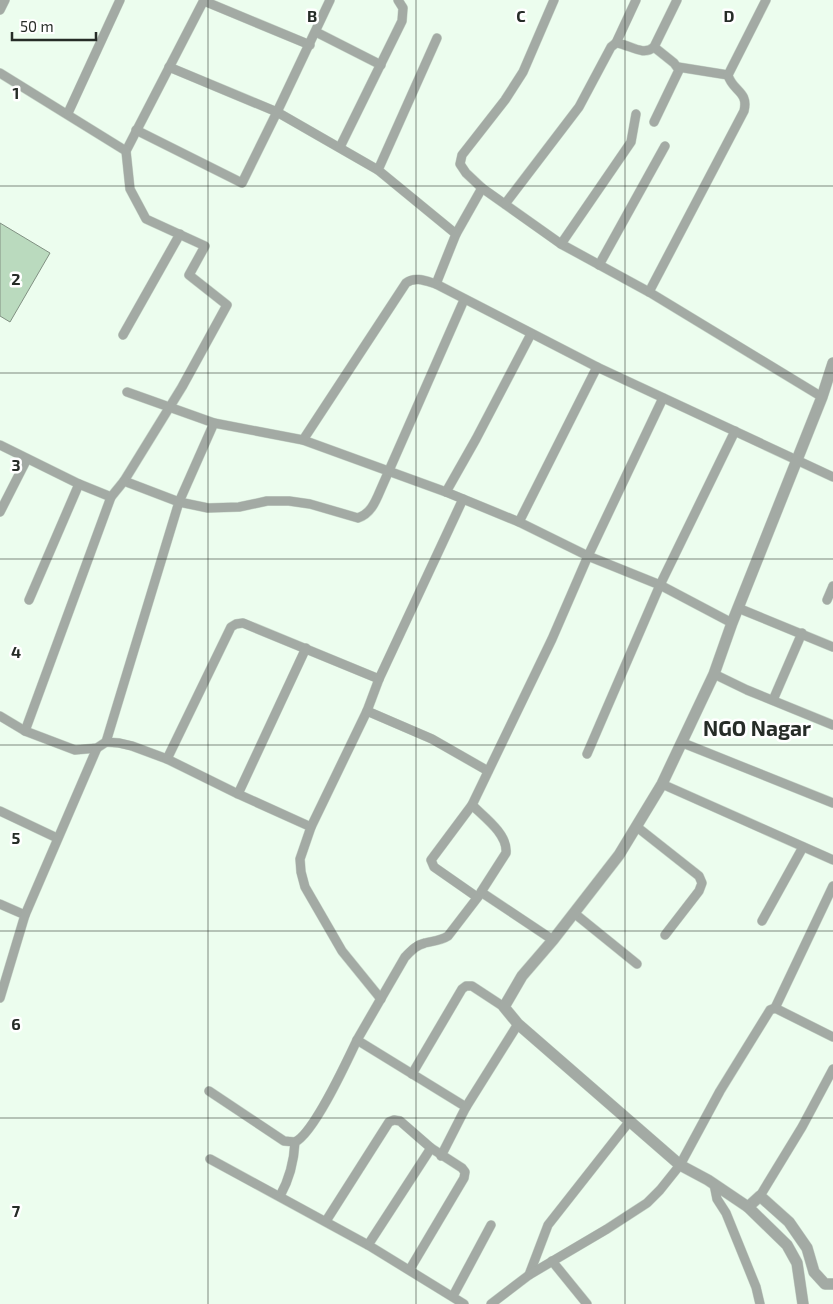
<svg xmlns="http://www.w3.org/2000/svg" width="833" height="1304" viewBox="0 0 833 1304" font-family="'Exo 2',sans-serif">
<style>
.building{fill:#badabe;stroke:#819082}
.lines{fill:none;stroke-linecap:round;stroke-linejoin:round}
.minor-casing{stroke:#c8d7ca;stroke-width:10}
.tertiary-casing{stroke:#c8d7ca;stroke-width:12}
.minor{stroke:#a3aaa4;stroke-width:9}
.tertiary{stroke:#a3aaa4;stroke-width:11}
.grid{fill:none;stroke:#262c27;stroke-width:1;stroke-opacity:0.55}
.labels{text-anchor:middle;stroke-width:5;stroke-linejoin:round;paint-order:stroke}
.quarter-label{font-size:21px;font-weight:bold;fill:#262c27;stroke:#fff}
.grid-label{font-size:16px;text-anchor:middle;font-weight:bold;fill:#262c27;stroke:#fff;stroke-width:5;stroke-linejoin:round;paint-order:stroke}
</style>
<rect width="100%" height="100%" fill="#ecfdee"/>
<path class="building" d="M0,223l50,30 -40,69 -10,-6z"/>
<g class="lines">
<defs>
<g id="minor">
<path d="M204,0l-78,151 4,38 16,30 59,27 -16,29 38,30 -45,82 -58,94 55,21 29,6 31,-1 28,-6h22l21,3 48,14c12,-4 17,-15 22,-27l84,-191"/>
<path d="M330,0l-53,112 101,58 78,64"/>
<path d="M554,0l-31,72 -18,28 -43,55 -2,9 6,9 16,15 79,56 88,48 173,105"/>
<path d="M204,1l106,44"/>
<path d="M0,10l5,-10"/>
<path d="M316,32l65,33"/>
<path d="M616,43l20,-43"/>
<path d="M654,47l20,16 5,7 -25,52"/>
<path d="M678,67l50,8"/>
<path d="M0,73l126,78"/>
<path d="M68,113l52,-113"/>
<path d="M136,130l106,53 35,-71 -108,-45"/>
<path d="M340,147l62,-126 1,-13 -5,-8"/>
<path d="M378,170l59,-132"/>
<path d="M505,204l74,-97 32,-60 5,-4c13,1 27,14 38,4l23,-47"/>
<path d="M561,244l70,-102 5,-28"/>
<path d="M599,265l66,-119"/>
<path d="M436,284l20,-50 26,-46"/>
<path d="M649,292l95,-181c5,-20 -12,-20 -16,-36l38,-75"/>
<path d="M123,335l57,-101"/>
<path d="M127,392l87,31 89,17 143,52 73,30 69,34 72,29 72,38"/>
<path d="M303,440l103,-157c9,-7 20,-2 30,1l161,83 236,110"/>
<path d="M0,445l79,39 32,13"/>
<path d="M446,492l30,-53 55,-105"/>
<path d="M0,512l27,-53"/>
<path d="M519,522l78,-155"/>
<path d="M29,600l50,-116"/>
<path d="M827,600l6,-14"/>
<path d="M738,608l95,39"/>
<path d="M714,674l33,16 86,35"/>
<path d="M773,700l29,-67"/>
<path d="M367,711l65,28 56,32"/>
<path d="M0,716l25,15 50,19 22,-2 9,-6 13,1 13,3 35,13 64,-132 5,-3 7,-1 136,56"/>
<path d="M25,731l86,-234 13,-16"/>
<path d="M106,742l73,-240 35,-79"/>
<path d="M683,743l150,60"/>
<path d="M587,754l73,-169 75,-154"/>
<path d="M167,759l71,35 73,33"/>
<path d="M662,784l171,76"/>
<path d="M238,794l68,-146"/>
<path d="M472,805c12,12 36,29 34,48l-25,39 72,48"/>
<path d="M0,811l57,27"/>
<path d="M637,827l62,49 3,7 -3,8 -34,44"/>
<path d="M477,897l-43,-30 -3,-7 41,-55 80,-166 36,-83 75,-158"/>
<path d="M0,904l25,11"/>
<path d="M574,913l63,51"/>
<path d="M762,921l41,-74"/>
<path d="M0,998l25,-83 72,-167"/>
<path d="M381,999l-39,-48 -37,-64 -4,-15 -1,-13 11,-32 56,-116 12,-32 84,-180"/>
<path d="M775,1008l58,-122"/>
<path d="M357,1040l48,-83c6,-6 11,-12 20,-14 8,-2 15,-2 23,-7l33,-43"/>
<path d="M412,1074l50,-85 4,-3h6l32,21"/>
<path d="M209,1091l75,50 11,1c19,-9 52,-81 62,-102l109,67 -25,49"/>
<path d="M466,1107l52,-83"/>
<path d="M210,1159l158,86 96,59"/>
<path d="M714,1184l3,15 9,14 30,74 4,17"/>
<path d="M280,1196c10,-18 14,-34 15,-54"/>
<path d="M760,1196l42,-69 31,-58"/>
<path d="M326,1221l63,-99 5,-2 6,1 31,27 31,20 3,4 -1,6 -54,91"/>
<path d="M368,1245l63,-97"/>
<path d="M552,1261l35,43"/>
<path d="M529,1275l19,-50 81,-103"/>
<path d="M453,1296l38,-71"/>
<path d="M491,1304l38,-29 78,-46 40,-26 13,-13 20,-25 40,-74 50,-81 5,-2 58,29"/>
</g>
<g id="tertiary">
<path d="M748,1207l12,-11 29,26 18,26 7,24 11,12h8"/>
<path d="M803,1304l-6,-41 -10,-18 -39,-38 -40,-27 -28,-15 -162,-141 -14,-17 18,-31 31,-36 66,-85 43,-71 52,-110 18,-51 90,-226 11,-34"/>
</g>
</defs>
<use href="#minor" class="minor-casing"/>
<use href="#tertiary" class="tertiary-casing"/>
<use href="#minor" class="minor"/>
<use href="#tertiary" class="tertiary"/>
</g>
<path class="grid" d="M208,0v1304M416,0v1304M625,0v1304M0,186h833M0,373h833M0,559h833M0,745h833M0,931h833M0,1118h833"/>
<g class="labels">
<g class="quarter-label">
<text x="757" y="736">NGO Nagar</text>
</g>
</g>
<g class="grid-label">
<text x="312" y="22">B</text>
<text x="521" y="22">C</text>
<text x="729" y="22">D</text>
<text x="16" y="99">1</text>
<text x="16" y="285">2</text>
<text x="16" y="471">3</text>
<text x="16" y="658">4</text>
<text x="16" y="844">5</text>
<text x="16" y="1030">6</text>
<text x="16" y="1217">7</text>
</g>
<path d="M12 32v8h84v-8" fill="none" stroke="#262c27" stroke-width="2.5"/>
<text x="20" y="32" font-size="15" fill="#262c27" stroke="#ffffff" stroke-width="4" paint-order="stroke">50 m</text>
</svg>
